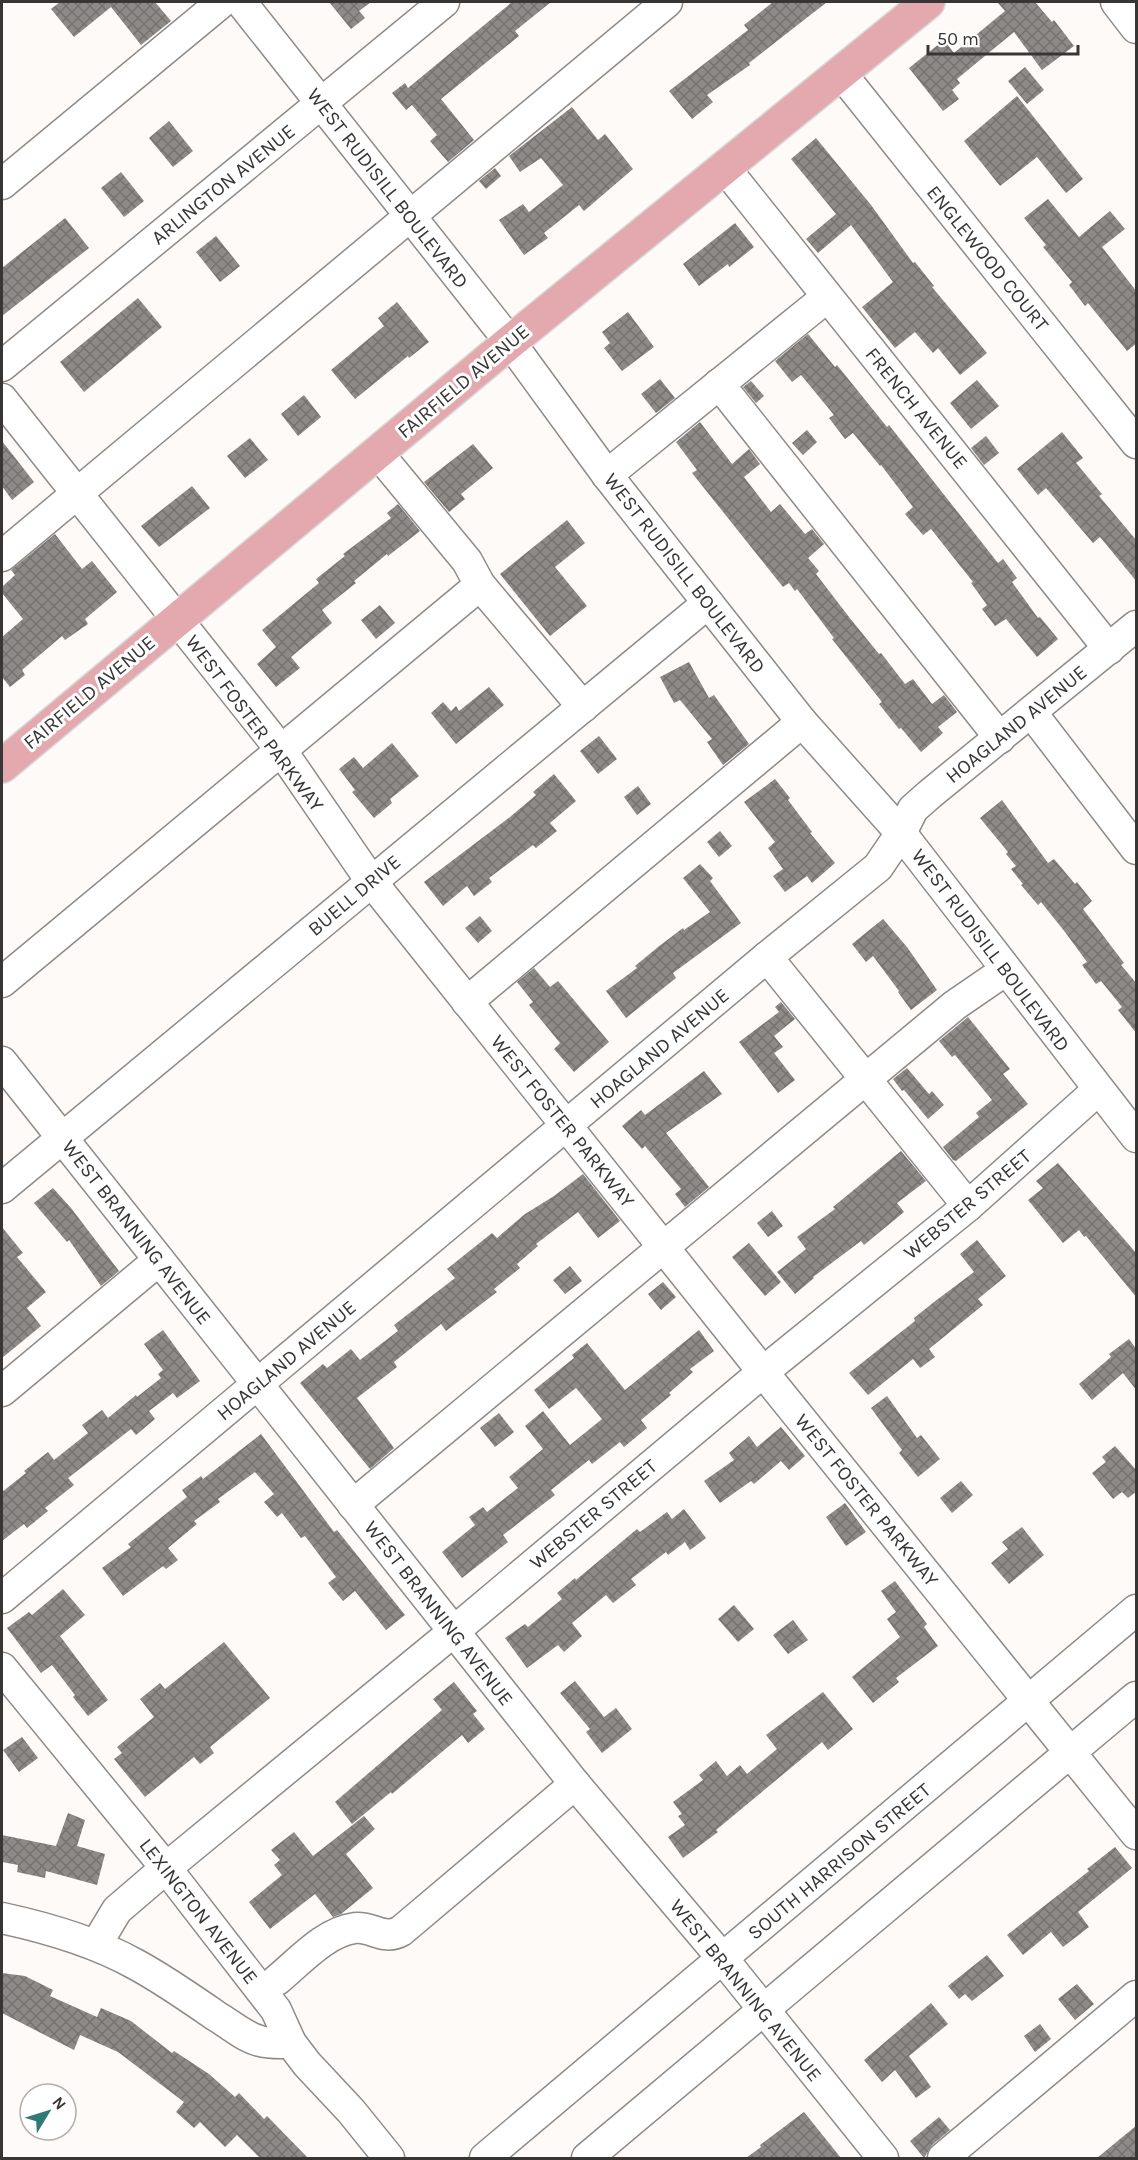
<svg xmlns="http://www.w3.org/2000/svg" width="1138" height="2160" viewBox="0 0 1138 2160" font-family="Karla,sans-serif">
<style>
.building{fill:url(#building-cross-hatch)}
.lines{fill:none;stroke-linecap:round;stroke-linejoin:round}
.minor-casing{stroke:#8e8a87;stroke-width:33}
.major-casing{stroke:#d7d7d7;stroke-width:36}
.minor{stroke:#fff;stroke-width:30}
.major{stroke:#e4a9af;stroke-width:33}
.labels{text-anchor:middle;stroke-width:6;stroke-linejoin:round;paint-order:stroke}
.street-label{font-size:20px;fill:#383635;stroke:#fff}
</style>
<defs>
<pattern id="building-cross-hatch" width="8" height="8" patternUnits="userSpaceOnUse" patternTransform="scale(1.5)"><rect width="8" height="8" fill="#8d8a87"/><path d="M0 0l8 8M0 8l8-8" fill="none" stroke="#74726f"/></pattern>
</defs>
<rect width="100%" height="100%" fill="#fefaf7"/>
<g class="building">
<path d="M60,2h95l16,19 -30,24 -30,-38 -37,30 -23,-28z"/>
<path d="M329,2h42l-12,9 6,7 -14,11z"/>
<path d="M512,2h39l-36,29 4,5 -78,63 33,41 -26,22 -18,-21 7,-6 -25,-30 -6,5 -14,-17 13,-10 3,5z"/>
<path d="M773,2h54l-78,61 1,2 -43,30 6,7 -21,17 -23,-28 79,-61 -4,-5z"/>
<path d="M997,2h38l17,20 2,-2 20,26 -32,24 -28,-38 -57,47 3,4 -8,7 7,9 -16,12 -34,-43 35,-28 10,13 51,-42z"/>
<path d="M1025,67l19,23 -17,14 -19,-23z"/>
<path d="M1017,96l66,83 -17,14 -29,-36 -37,29 -36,-45z"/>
<path d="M572,107l26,33 7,-6 28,35 -49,42 -5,-6 -35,28 4,5 -24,17 -25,-35 24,-16 6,8 34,-27 -22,-27 -21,14 -11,-16z"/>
<path d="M169,121l24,30 -20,16 -24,-29z"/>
<path d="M816,138l55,67 42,58 2,-1 19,24 -2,1 55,66 -27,22 -22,-27 -5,5 -18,-21 -20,16 -33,-41 31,-25 -42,-57 -33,28 -12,-14 30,-25 -45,-55z"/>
<path d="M495,168l6,8 -15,13 -7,-8z"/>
<path d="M121,172l23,29 -20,16 -23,-29z"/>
<path d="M1048,199l31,38 31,-26 15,18 -23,18 35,45v51l-10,8 -39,-48 -3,3 -16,-21 3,-3 -29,-35 3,-2 -22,-27z"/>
<path d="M65,218l24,30 -87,68v-48z"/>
<path d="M735,223l19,24 -25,20 -1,-3 -29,22 -16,-22z"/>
<path d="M216,236l24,30 -20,16 -24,-30z"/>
<path d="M138,298l24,29 -78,65 -24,-30z"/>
<path d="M397,302l32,40 -20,16 -1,-2 -53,43 -24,-29 53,-44 -6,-8z"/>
<path d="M628,312l26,35 -32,24 -18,-23 6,-5 -8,-11z"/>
<path d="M808,334l27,33 2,-2 50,62 2,-2 109,138 5,-4 14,19 -5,4 26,36 2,-1 18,22 -21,18 -31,-38 -11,7 -13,-17 5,-4 -16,-22 2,-1 -42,-53 -8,6 -18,-21 8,-7 -32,-42 -1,1 -27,-33 -8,6 -16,-21 5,-3 -33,-40 -9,7 -17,-21z"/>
<path d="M660,379l15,19 -19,15 -15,-19z"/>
<path d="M977,380l22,26 -28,23 -21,-26z"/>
<path d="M751,381l13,15 -8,7 -13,-16z"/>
<path d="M304,395l17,22 -23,19 -17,-22z"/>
<path d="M700,422l32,42 17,-15 11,15 -16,13 27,35 9,-8 25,30 7,-5 12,15 -16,14 11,13 -3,3 33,43 30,37 2,-1 24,31 8,-5 19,25 12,-9 13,17 -19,15 5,6 -22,19 -20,-24 -2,1 -20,-25 3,-2 -50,-63 2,-1 -37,-49 -2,2 -6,-8 -6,4 -91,-114 5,-3 -21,-28z"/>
<path d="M807,430l10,12 -14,13 -11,-12z"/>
<path d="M1062,432l21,26 -7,5 26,31 -3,2 38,45v41l-37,-45 -7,6 -47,-55 -8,7 -21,-26z"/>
<path d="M986,436l13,17 -15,12 -13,-17z"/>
<path d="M250,438l18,22 -23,18 -18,-22z"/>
<path d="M2,441l32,41 -22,18 -10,-14z"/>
<path d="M473,444l20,24 -32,26 4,5 -16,13 -25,-30z"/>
<path d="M192,486l18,22 -51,39 -18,-21z"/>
<path d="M398,504l22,27 -32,25 -1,-2 -33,27 2,2 -34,27 10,13 -41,34 9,11 -24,19 -19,-23 19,-17 -14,-17 57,-47 -3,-4 29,-23 -2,-2 48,-36 -4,-5z"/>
<path d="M567,520l18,23 -30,24 32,39 -37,30 -50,-62z"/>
<path d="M55,534l27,35 10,-8 25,31 -32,27 3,5 -23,16 -3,-4 -40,34 3,5 -15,12 -8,-10v-40l21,-18 -21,-26v-6l13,-12 -4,-5z"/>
<path d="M380,605l15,18 -19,16 -15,-19z"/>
<path d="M689,662l20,36 5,-3 35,49 -26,21 -16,-23 5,-3 -32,-39 -6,3 -14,-26z"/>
<path d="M489,687l15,18 -48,39 -25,-31 12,-11 8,9 5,-5 3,5z"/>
<path d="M599,736l18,23 -19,15 -18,-23z"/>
<path d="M392,743l27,33 -29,23 2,4 -18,15 -22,-26 3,-2 -16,-21 15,-12 9,11z"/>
<path d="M554,774l22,27 -26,22 7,8 -21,17 -3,-3 -44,33 3,4 -18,14 -7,-10 -24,20 -19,-24 86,-65 26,-22 -3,-3z"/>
<path d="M775,779l15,19 -2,2 24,32 -2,1 25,30 -23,20 -5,-7 -22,16 -12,-16 10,-7 -15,-21 7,-6 -31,-40z"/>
<path d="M638,786l13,18 -14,11 -13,-18z"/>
<path d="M1002,800l46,63 6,-4 21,25 2,-2 15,19 -9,8 41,54 -3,2 16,19v50l-19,-24 4,-3 -21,-26 -5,3 -14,-19 5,-3 -22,-30 -24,-30 -3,3 -17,-20 2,-1 -12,-15 5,-3 -10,-12 2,-2 -28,-34z"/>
<path d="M720,831l12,15 -13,11 -12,-15z"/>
<path d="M700,864l13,14 -3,3 31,42 -68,50 3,5 -50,40 -20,-27 31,-23 -2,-2 23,-19 25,-19 1,2 26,-18 -27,-34z"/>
<path d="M480,916l12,15 -14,12 -13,-15z"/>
<path d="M883,919l24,28 30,43 -26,20 -13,-18 1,-1 -26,-35 -7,6 -14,-18z"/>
<path d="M534,968l16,19 8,-6 51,61 -35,30 -20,-23 6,-6 -31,-38 4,-3 -16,-20z"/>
<path d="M781,1002l14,17 -21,17 9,11 -9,6 21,27 -17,13 -39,-51 40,-30 -4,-5z"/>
<path d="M968,1017l42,52 -7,5 25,30 -72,57 -3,-1 -10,-13 36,-30 -3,-4 16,-13 -37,-45 -3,2 -13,-16z"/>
<path d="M907,1068l22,26 3,-3 12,14 -16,14 -24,-29 -2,1 -9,-12z"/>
<path d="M704,1071l18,23 -56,39 43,54 -24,20 -10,-13 6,-5 -36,-43 -3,3 -20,-23 19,-16 4,5z"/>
<path d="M901,1151l25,30 -29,22 7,9 -40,33 -3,-4 -48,36 1,1 -19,16 -18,-22 29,-23 -9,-12 38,-28 -2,-2z"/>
<path d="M1058,1163l79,91v44l-51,-62 -2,1 -5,-7 -16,13 -35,-43 15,-12 -7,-7z"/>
<path d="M583,1174l37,47 -22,17 -20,-26 -42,32 2,2 -21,18 3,4 -26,21 3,3 -51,39 -5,-7 -47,38 3,5 -40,31 37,50 -24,21 -70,-86 23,-19 4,4 24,-19 9,11 38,-29 -4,-6 61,-47 -8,-9 45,-36 5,5 28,-24 29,-18z"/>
<path d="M53,1188l18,20 48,63 -18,15 -32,-46 -2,2 -33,-39z"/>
<path d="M772,1211l11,15 -15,11 -11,-14z"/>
<path d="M2,1227l21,26 -6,4 29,35 -19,16 14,18 -39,32z"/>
<path d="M977,1240l29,36 -28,23 5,6 -54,44 6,8 -15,11 -7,-9 -45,36 -19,-22 66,-52 -1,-3 20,-16 40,-30 -14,-18z"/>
<path d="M749,1243l32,39 -16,14 -33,-39z"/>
<path d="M570,1266l12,15 -17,13 -12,-14z"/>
<path d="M663,1282l13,15 -15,13 -13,-16z"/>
<path d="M163,1330l37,51 -23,17 -4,-5 -24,18 6,8 -19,16 -5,-6 -41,32 -22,17 6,7 -29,23 3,3 -21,17 -3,-4 -22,17v-49l24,-19 -2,-2 24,-19 6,8 34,-27 -6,-8 20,-15 6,8 28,-23 1,2 24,-19 -3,-4 5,-4 -19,-26z"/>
<path d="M699,1330l15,21 -24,18 3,3 -24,21 2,2 -30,25 6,8 -23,19 -4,-5 -28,22 -3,-4 -38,30 4,5 -52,40 5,7 -46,36 -20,-26 33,-27 -6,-8 14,-10 4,5 31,-24 -9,-11 34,-28 -18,-23 18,-15 27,34 32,-26 -26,-31 -27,21 -15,-19 40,-32 -2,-3 15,-12 38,47z"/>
<path d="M1129,1339l8,11v41l-14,-18 -31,27 -13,-16 32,-27 -2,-3z"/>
<path d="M887,1396l30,42 4,-3 19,24 -22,18 -19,-24 3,-3 -31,-42z"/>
<path d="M499,1413l15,19 -19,15 -15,-19z"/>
<path d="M781,1427l24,29 -16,14 -8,-9 -27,23 -3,-3 -31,22 -16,-22 30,-21 -5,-7 20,-17 8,11z"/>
<path d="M261,1434l73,98 3,-2 68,85 -19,15 -31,-39 -12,10 -15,-18 8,-6 -31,-41 -4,2 -19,-25 -5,4 -13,-15 10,-8 -19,-22 -37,27 2,3 -26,19 3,3 -29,24 10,12 -12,9 -3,-3 -40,30 -21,-28 29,-21 -3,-3 59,-47 -5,-7 19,-14 2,3z"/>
<path d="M1115,1446l22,25v20l-9,7 -6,-6 -9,7 -21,-26 14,-11 -4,-5z"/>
<path d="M961,1481l12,14 -21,18 -12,-15z"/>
<path d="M845,1503l21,29 -20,14 -20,-29z"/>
<path d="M684,1509l22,29 -16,12 -5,-8 -17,13 -2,-3 -35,27 5,6 -23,18 -7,-8 -34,28 10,13 -18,16 -6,-7 -31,23 -22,-30 20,-14 3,3 34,-28 -5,-6 18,-15 1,2 61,-51 3,3 27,-20 5,7z"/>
<path d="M1022,1527l22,28 -35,29 -18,-21 17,-14 -6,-7z"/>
<path d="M895,1581l32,43 -3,3 14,19 -42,32 3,4 -26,21 -21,-26 48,-40 -13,-18 9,-7 -15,-21z"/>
<path d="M63,1589l22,26 -25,21 48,64 -20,16 -15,-19 2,-2 -23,-30 -11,8 -34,-45 22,-16 3,3z"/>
<path d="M734,1605l20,24 -16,13 -20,-23z"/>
<path d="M793,1620l15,20 -20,14 -15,-19z"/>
<path d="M224,1642l46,56 -60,49 4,6 -14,11 -6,-7 -49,40 -31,-38 8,-6 -5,-6 37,-30 -14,-18 20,-16 5,6z"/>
<path d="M575,1681l29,36 12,-9 16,21 -30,24 -16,-21 4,-3 -30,-36z"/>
<path d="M454,1682l23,29 -4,3 12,15 -17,14 -6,-8 -70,59 -1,-2 -39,32 -17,-22 107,-92 -9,-11z"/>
<path d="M823,1692l30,37 -25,21 -6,-8 -106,88 2,2 -35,26 -15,-21 17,-12 -7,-9 4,-2 -9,-12 30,-22 -4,-5 17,-14 11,15 13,-11 7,9 30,-25 -11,-14z"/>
<path d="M22,1737l16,21 -19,14 -16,-22z"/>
<path d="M68,1813l17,7 -8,26 28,8 -8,31 -51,-14 -1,7 -28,-6 1,-7 -16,-3v-27l54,11z"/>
<path d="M364,1816l11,13 -29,25 27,34 -32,26 -8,3 -18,-23 -45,35 -21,-27 33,-27 -8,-10 6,-5 -9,-10 23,-18 19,24z"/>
<path d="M1115,1847l17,21 -54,44 11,15 -26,20 -12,-15 -28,23 -16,-20 82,-64 -2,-2z"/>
<path d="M987,1955l17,21 -32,25 -7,-7 -6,5 -11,-13z"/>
<path d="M2,1973l23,3 28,14 -3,6 47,21 4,-9 30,13 41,32 2,-2 35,23 26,23 4,-4 25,26 3,-3 41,42h-48l-23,-23 -12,12 -25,-25 -6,6 -18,-16 8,-10 -66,-50 -38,-17 -6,15 -72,-37z"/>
<path d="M1077,1984l17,20 -19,16 -17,-21z"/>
<path d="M931,2003l17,21 -39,32 22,31 -15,11 -21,-28 -13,12 -18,-22z"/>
<path d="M1040,2024l11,15 -16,13 -11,-16z"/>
<path d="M804,2112l37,46h-95l15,-11 -1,-2z"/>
<path d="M939,2117l11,13 -18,15 -8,13 -14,-17z"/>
<path d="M1137,2125v33h-40z"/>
</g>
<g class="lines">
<defs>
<g id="minor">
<path d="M241,2l269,340 97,133 195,247 99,111 235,304"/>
<path d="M1116,2l20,26"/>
<path d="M840,72l296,371"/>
<path d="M725,168l384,481"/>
<path d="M2,184l220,-182"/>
<path d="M2,366l442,-364"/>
<path d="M719,384l281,354"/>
<path d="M2,399l279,351 90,131 392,491 373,462"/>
<path d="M377,452l90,109 13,24 103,122"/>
<path d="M607,475l220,-178"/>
<path d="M2,556l665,-554"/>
<path d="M1031,712l105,137"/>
<path d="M767,957l201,249"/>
<path d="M2,982l478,-397"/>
<path d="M467,1002l335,-280"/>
<path d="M2,1062l573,722 148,175 160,199"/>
<path d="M2,1188l706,-585"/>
<path d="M2,1391l157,-131"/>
<path d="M353,1505l602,-500 51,-35"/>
<path d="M2,1598l765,-641 111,-90 23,-34 12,-24 17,-15 206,-168"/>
<path d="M2,1668l164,200 110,142 15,33 16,21 44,47 38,47"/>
<path d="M2,1918c46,10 92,23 133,46 28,15 55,34 81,52 14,8 28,21 44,25 10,3 21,2 31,2"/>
<path d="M98,1945l4,-10 15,-25 49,-42 287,-236 310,-260 205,-166 130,-116"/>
<path d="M277,1980c23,-19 48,-48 78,-52 18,-2 28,13 46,3l174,-147"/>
<path d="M485,2158l651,-548"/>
<path d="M587,2158l549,-461"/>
<path d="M943,2158l193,-162"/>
</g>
<path id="major" d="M2,766l508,-424 418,-340"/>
</defs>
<use href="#minor" class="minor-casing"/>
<use href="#major" class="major-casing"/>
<use href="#minor" class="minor"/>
<use href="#major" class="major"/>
</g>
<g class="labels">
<g class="street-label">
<text transform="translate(223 184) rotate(-39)" y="7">ARLINGTON AVENUE</text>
<text transform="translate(388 188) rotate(52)" y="7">WEST RUDISILL BOULEVARD</text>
<text transform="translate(988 258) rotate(51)" y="7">ENGLEWOOD COURT</text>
<text transform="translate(463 381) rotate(-40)" y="7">FAIRFIELD AVENUE</text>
<text transform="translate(917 408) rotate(51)" y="7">FRENCH AVENUE</text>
<text transform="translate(685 573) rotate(52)" y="7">WEST RUDISILL BOULEVARD</text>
<text transform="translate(89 692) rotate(-40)" y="7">FAIRFIELD AVENUE</text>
<text transform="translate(255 723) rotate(53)" y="7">WEST FOSTER PARKWAY</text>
<text transform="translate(1016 724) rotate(-39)" y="7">HOAGLAND AVENUE</text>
<text transform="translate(354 895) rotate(-40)" y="7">BUELL DRIVE</text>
<text transform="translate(991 950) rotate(53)" y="7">WEST RUDISILL BOULEVARD</text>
<text transform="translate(659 1048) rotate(-40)" y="7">HOAGLAND AVENUE</text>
<text transform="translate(563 1121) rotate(51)" y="7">WEST FOSTER PARKWAY</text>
<text transform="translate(967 1204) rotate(-40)" y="7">WEBSTER STREET</text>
<text transform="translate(137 1232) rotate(52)" y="7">WEST BRANNING AVENUE</text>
<text transform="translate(286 1360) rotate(-40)" y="7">HOAGLAND AVENUE</text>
<text transform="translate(867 1500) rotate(51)" y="7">WEST FOSTER PARKWAY</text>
<text transform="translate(593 1514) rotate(-40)" y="7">WEBSTER STREET</text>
<text transform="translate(439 1613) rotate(52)" y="7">WEST BRANNING AVENUE</text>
<text transform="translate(839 1861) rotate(-40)" y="7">SOUTH HARRISON STREET</text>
<text transform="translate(199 1911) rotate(52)" y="7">LEXINGTON AVENUE</text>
<text transform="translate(746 1990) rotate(51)" y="7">WEST BRANNING AVENUE</text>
</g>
</g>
<rect width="1138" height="2160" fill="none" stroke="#383635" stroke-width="6"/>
<g transform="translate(48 2112) rotate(52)"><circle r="28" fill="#ffffff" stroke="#afafae" stroke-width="1.5"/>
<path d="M0-4.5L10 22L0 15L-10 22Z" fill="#2f7977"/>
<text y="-9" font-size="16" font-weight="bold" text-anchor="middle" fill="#383635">N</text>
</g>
<path d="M928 45v9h150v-9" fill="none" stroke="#383635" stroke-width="3"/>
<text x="937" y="45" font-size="18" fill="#383635" stroke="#ffffff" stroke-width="4.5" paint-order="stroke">50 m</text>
</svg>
